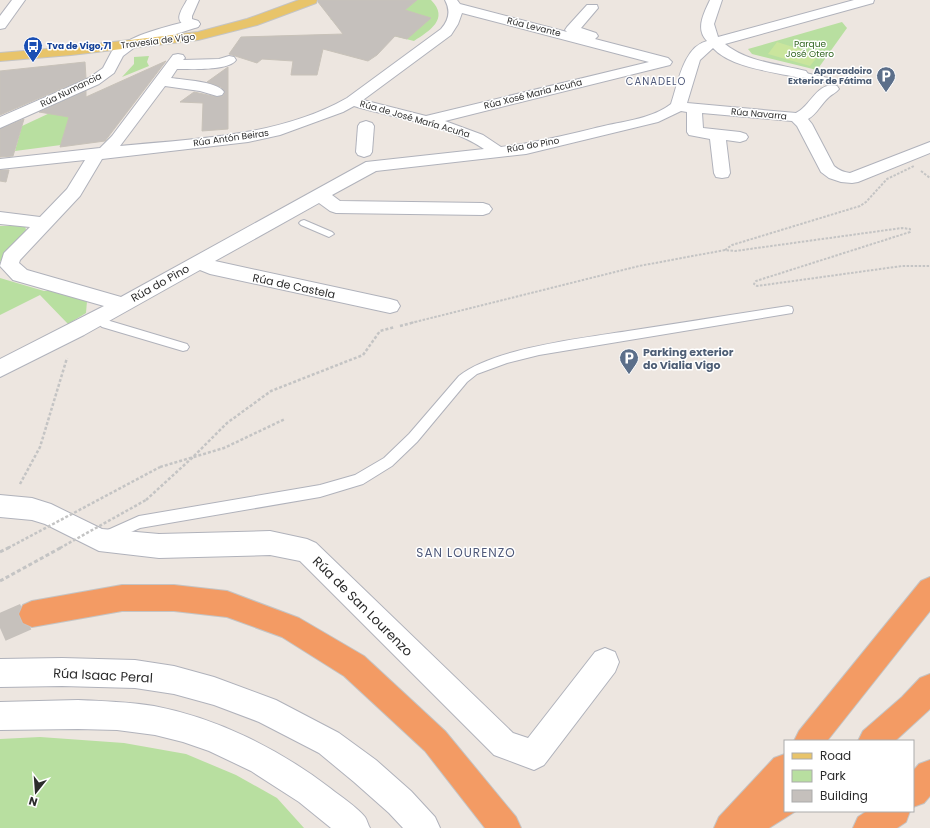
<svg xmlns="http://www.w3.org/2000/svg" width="930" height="828" viewBox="0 0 930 828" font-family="Poppins,sans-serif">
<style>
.green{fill:#b8dfa0}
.pitch{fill:#cae59d}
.building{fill:#c5c0bc;stroke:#c8c2b9}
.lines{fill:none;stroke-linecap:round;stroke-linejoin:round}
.highway-tunnel{stroke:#c6c1bc;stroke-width:28;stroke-dasharray:28 14;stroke-linecap:butt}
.lane-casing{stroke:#b0b2bb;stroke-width:2}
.street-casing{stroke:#b0b2bb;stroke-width:2}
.secondary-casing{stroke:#b0b2bb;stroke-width:2}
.primary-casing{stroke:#c4c4c4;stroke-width:2}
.highway-casing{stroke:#c4c4c4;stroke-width:2}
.path-far1{stroke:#c4c4c4;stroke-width:2;stroke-dasharray:2.5 1.5;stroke-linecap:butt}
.path{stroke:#c4c4c4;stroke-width:2.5;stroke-dasharray:3 2;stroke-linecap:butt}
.lane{fill:#fff;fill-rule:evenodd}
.street{fill:#fff;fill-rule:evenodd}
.secondary{fill:#fff;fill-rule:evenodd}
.primary{fill:#e8c46a;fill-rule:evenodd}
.highway{fill:#f39b64;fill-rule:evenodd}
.path-bridge-far2{stroke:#c4c4c4;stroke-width:2;stroke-dasharray:2.5 1.5;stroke-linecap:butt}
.path-bridge-far1{stroke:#c4c4c4;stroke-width:2.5;stroke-dasharray:3 2;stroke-linecap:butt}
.path-bridge{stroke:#c4c4c4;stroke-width:3;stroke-dasharray:4 2.5;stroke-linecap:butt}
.labels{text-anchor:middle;stroke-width:3;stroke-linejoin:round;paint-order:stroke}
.far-street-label{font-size:9px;fill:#2c2c2c;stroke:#fff}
.far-park-label{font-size:9px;fill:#316520;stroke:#fff}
.far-transit-label{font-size:9px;font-weight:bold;fill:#164399;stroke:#fff;text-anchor:start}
.far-service-label{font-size:9px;font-weight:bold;fill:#4e5e75;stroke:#fff;text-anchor:end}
.far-neighbourhood-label{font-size:10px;letter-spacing:1px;fill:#4f597a;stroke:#fff}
.street-label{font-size:11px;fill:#2c2c2c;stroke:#fff}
.service-label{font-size:11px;font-weight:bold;fill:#4e5e75;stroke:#fff;text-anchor:start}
.neighbourhood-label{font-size:12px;letter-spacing:1px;fill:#4f597a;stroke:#fff}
.near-street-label{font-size:13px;fill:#2c2c2c;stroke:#fff}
</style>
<rect width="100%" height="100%" fill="#ede6e0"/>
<g class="green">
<path d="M417,0h14c19,19 -2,31 -17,41l-76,-19 -8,-3 17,-8z"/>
<path d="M842,22l5,6 -30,42 -65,-16 -4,-5z"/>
<path d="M149,56l-2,6 2,4 -27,11 12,-13v-7z"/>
<path d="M67,105l10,7 -11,17 -5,16 -46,6 7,-25z"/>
<path d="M0,226h25l1,4 -26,32z"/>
<path d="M0,278l44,13h25l18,10 -1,12 -18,11 -28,-29 -40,20z"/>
<path d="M40,737l84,6 62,11 50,21 41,23 27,30h-304v-89z"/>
</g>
<path class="pitch" d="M777,42l42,13 -9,11 -42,-12z"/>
<g class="building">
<path d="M318,0h99l-12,10 26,8 -24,21 -12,-3 -18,19 -9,6 -45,-12 -6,26h-26l2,-14 -31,-2 -5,4 -28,-9 12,-17 102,-3 -25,-32z"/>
<path d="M166,61l-61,80 -45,6 9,-30 -30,-5 47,-21v6z"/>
<path d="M85,62l1,16 -86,37v-44z"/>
<path d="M228,67v62l-26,2 1,-28 -23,-1 14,-10 23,5 6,-1 2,-4 -4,-5 -14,-5z"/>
<path d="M24,119l-11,37 -13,1v-28z"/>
<path d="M0,170h9l-3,12 -6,-1z"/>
</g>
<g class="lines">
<path class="highway-tunnel" d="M0,628l32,-14"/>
<defs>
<g id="lane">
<path d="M798,72h3l27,6 1,2 -4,2h-3l-24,-6z"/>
<path d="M304,220l28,12 2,2 -5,3 -28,-12 -2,-2 2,-2z"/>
<path d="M788,306l4,1 1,3 -1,3 -253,42 -32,8 -30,11 -10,8 -50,60 -25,24 -29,18 -43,13 -180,31 -34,15 -5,-2 -2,-4 2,-4 38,-17 181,-31 35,-10 29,-17 25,-24 50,-58c35,-28 124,-38 169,-45 54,-8 107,-17 160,-25z"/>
<path d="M97,314l13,7 77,23 2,3 -2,3 -4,1 -81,-24 -10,-9 1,-3z"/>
</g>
<g id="street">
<path d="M12,0h13l-20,28 -5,1v-13z"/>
<path d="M187,0h12l-7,16v3l6,2 2,3 -2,3c-5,1 -8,0 -13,-2 -12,-5 -2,-17 2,-25z"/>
<path d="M445,0h12l3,4 107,28 -2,-2 2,-3 20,-22h10l1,3 -17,20 15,5 2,3 -3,3 73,19 4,4 -2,3 -225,56 38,14 18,12c35,-4 69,-13 103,-21 22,-5 49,-8 67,-22 7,-20 12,-57 36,-63 -12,-12 -3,-28 3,-41h12l-8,24 4,13 136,-37h20l-1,3 -148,41c22,18 54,20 81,27l2,3 -2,3 -5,1c-26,-6 -70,-10 -88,-30l-13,12 -13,43 109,10c15,-7 21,-32 41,-27l2,3c-3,4 -7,5 -10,8 -8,7 -12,17 -21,22l4,5 22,42c5,4 9,6 16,7l80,-31v11l-72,29 -6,1 -11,-1 -12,-4 -8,-6 -24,-46 -5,-5 -90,-8 1,15 37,4 6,2 2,3 -2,3 -6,2 -14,-2 4,33 -2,4 -6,1 -6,-1 -2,-4 -4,-34 -21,-4 -2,-3v-20l-6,-1 -23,11 -132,32 -150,17 -44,24 8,6 143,2 6,2 3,4 -3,4 -6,2 -147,-2 -6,-2 -11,-8 -104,58 175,38 7,2 3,5 -3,5 -7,2 -180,-39 -10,-4 -116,65 -84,42v-18l104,-53 -91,-26 -13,-14 4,-13 26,-26 -30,-3v-12l40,5 27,-28 18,-29 -85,9v-10l100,-11 12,-12 61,-81 5,-1 5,1 2,3 -2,2 36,-1 10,-3 5,1 2,3c-7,11 -46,9 -59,9l-6,9c12,2 46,3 53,14l-2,3 -5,1 -17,-5 -35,-5 -45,60c77,-8 158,-9 227,-48l94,-69c8,-9 10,-18 4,-29zM462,13l187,49 -223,54 -63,-16 88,-65 7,-11zM354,106c39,12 96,19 130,43l-118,13 -245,135 -94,-27 -8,-7 1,-3 60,-64 22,-37 146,-17 32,-7 63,-23z"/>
<path d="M132,40l5,1 2,3 -16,12 -9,17 -15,11 -99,44v-11l89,-39 14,-10 9,-17 15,-10z"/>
<path d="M366,121l6,2 2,3 -2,26 -2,3 -6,2 -6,-2 -2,-3 2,-26 2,-3z"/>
<path d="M0,495l32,3 19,6 51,25 57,5 111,-3 37,8 9,4 197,190 15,5 67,-86 10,-4 10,4 4,10 -4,10 -71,93 -10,5 -40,-15 -194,-194 -30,-6 -111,3 -60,-7 -54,-27 -13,-4 -32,-3z"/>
<path d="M62,658l73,2 39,6 40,11 62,23 63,33 37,27 35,31 24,26 5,11h-37l-14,-15 -35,-31 -35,-29 -60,-31 -45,-17 -40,-11 -39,-6 -73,-2 -62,1v-28z"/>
<path d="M78,700c25,1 51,2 76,6 63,12 125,43 176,82 10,8 27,19 35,29 2,3 3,8 5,11h-39l-32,-26 -48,-31 -42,-20 -26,-9 -28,-7 -38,-5 -39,-1 -78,1v-28z"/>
</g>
<path id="secondary" d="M193,20l5,1 2,3 -2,3 -66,21 -5,-1 -2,-3c6,-9 55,-21 68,-24z"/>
<path id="primary" d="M299,0h18l-1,3 -59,22 -59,15 -127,15 -71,6v-8l71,-6 127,-15 49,-13z"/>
<g id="highway">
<path d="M930,577v34l-103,130h-33l5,-10 122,-150z"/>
<path d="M122,585h52l53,6 72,27 65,38 81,75 71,86 5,11h-36l-60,-77 -81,-75 -62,-39 -55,-20 -53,-6h-52l-90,16 -9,-4 -4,-9 4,-9 9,-4z"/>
<path d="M930,674v35l-35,32h-37l5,-10 39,-34 18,-19z"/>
<path d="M785,754v57h11l-27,17h-55l5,-11 55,-59z"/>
<path d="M930,760v36l-6,7 -11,4v-36l6,-7z"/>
<path d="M867,811h43l-4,11 -9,6h-44l5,-11z"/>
</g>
</defs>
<use href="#lane" class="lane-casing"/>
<use href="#street" class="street-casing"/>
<use href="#secondary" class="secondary-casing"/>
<use href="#primary" class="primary-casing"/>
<use href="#highway" class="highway-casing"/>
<g class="path-far1">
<path d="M921,171l9,7"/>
<path d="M411,323l228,-57 86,-16 10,1 167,-23 8,1v3l-154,49 -2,3 3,2 145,-20h28"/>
</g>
<g class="path">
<path d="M400,326l15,-4"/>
<path d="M160,467l64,-19 61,-29"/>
<path d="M20,484l20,-37 27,-89"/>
<path d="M146,500l47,-43 34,-34 44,-32 92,-36 17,-24 15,-4"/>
</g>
<use href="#lane" class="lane"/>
<use href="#street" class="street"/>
<use href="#secondary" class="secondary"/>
<use href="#primary" class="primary"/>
<use href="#highway" class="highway"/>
<path class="path-bridge-far2" d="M725,250l7,-5 128,-39 6,-4 21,-23 27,-13"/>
<g class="path-bridge-far1">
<path d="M8,548l152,-81"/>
<path d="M60,548l86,-48"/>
</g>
<g class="path-bridge">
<path d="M0,552l10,-5"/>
<path d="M0,581l62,-34"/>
</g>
</g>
<defs>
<symbol id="bus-pin" viewBox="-11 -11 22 30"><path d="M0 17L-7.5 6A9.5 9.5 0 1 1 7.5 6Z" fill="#1a4fb4" stroke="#fff"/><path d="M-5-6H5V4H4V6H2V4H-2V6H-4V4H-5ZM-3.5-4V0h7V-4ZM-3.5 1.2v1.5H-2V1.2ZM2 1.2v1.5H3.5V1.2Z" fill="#fff"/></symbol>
<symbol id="parking-pin" viewBox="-11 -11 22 30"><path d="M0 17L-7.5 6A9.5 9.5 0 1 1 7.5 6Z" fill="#5c6f8a" stroke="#fff"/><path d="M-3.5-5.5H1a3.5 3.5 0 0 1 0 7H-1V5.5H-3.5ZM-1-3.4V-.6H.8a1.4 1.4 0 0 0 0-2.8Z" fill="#fff"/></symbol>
</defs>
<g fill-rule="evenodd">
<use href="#bus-pin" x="22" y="35" width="22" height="30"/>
<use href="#parking-pin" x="875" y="65" width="22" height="30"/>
<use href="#parking-pin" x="618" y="347" width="22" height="30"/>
</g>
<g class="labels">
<g class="far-street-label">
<text transform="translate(534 27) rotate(14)" y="3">Rúa Levante</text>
<text transform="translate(158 41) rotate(-7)" y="3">Travesía de Vigo</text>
<text transform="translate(71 90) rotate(-26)" y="3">Rúa Numancia</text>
<text transform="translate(533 94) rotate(-14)" y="3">Rúa Xosé María Acuña</text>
<text transform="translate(759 114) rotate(5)" y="3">Rúa Navarra</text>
<text transform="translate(415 119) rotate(16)" y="3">Rúa de José María Acuña</text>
<text transform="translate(231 138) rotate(-8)" y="3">Rúa Antón Beiras</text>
<text transform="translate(533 145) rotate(-10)" y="3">Rúa do Pino</text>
</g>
<g class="far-park-label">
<text x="810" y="47">Parque<tspan x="810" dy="10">José Otero</tspan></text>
</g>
<g class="far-transit-label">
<text x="47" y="49">Tva de Vigo,71</text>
</g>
<g class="far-service-label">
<text x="872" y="74">Aparcadoiro<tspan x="872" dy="10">Exterior de Fátima</tspan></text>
</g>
<g class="far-neighbourhood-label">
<text x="656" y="85">CANADELO</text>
</g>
<g class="street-label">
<text transform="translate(160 283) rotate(-29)" y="4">Rúa do Pino</text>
<text transform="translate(294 286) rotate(12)" y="4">Rúa de Castela</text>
</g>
<g class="service-label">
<text x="643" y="356">Parking exterior<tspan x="643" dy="13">do Vialia Vigo</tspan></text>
</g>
<g class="neighbourhood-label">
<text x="466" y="557">SAN LOURENZO</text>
</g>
<g class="near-street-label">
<text transform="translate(363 606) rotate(45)" y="5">Rúa de San Lourenzo</text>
<text transform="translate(103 675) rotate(3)" y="5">Rúa Isaac Peral</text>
</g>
</g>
<rect x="784" y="740" width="130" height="72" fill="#ffffff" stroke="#ababab"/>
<rect x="792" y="753" width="20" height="6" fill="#e8c46a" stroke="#ababab"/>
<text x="820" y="760" font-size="12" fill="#2c2c2c">Road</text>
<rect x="792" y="770" width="20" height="12" fill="#b8dfa0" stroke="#ababab"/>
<text x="820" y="780" font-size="12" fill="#2c2c2c">Park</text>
<rect x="792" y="790" width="20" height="12" fill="#c5c0bc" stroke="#ababab"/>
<text x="820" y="800" font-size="12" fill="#2c2c2c">Building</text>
<g transform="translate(36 792) rotate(197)" stroke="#ffffff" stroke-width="3" paint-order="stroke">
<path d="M0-3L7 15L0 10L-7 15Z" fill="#2c2c2c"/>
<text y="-6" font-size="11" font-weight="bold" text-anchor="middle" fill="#2c2c2c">N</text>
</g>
</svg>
